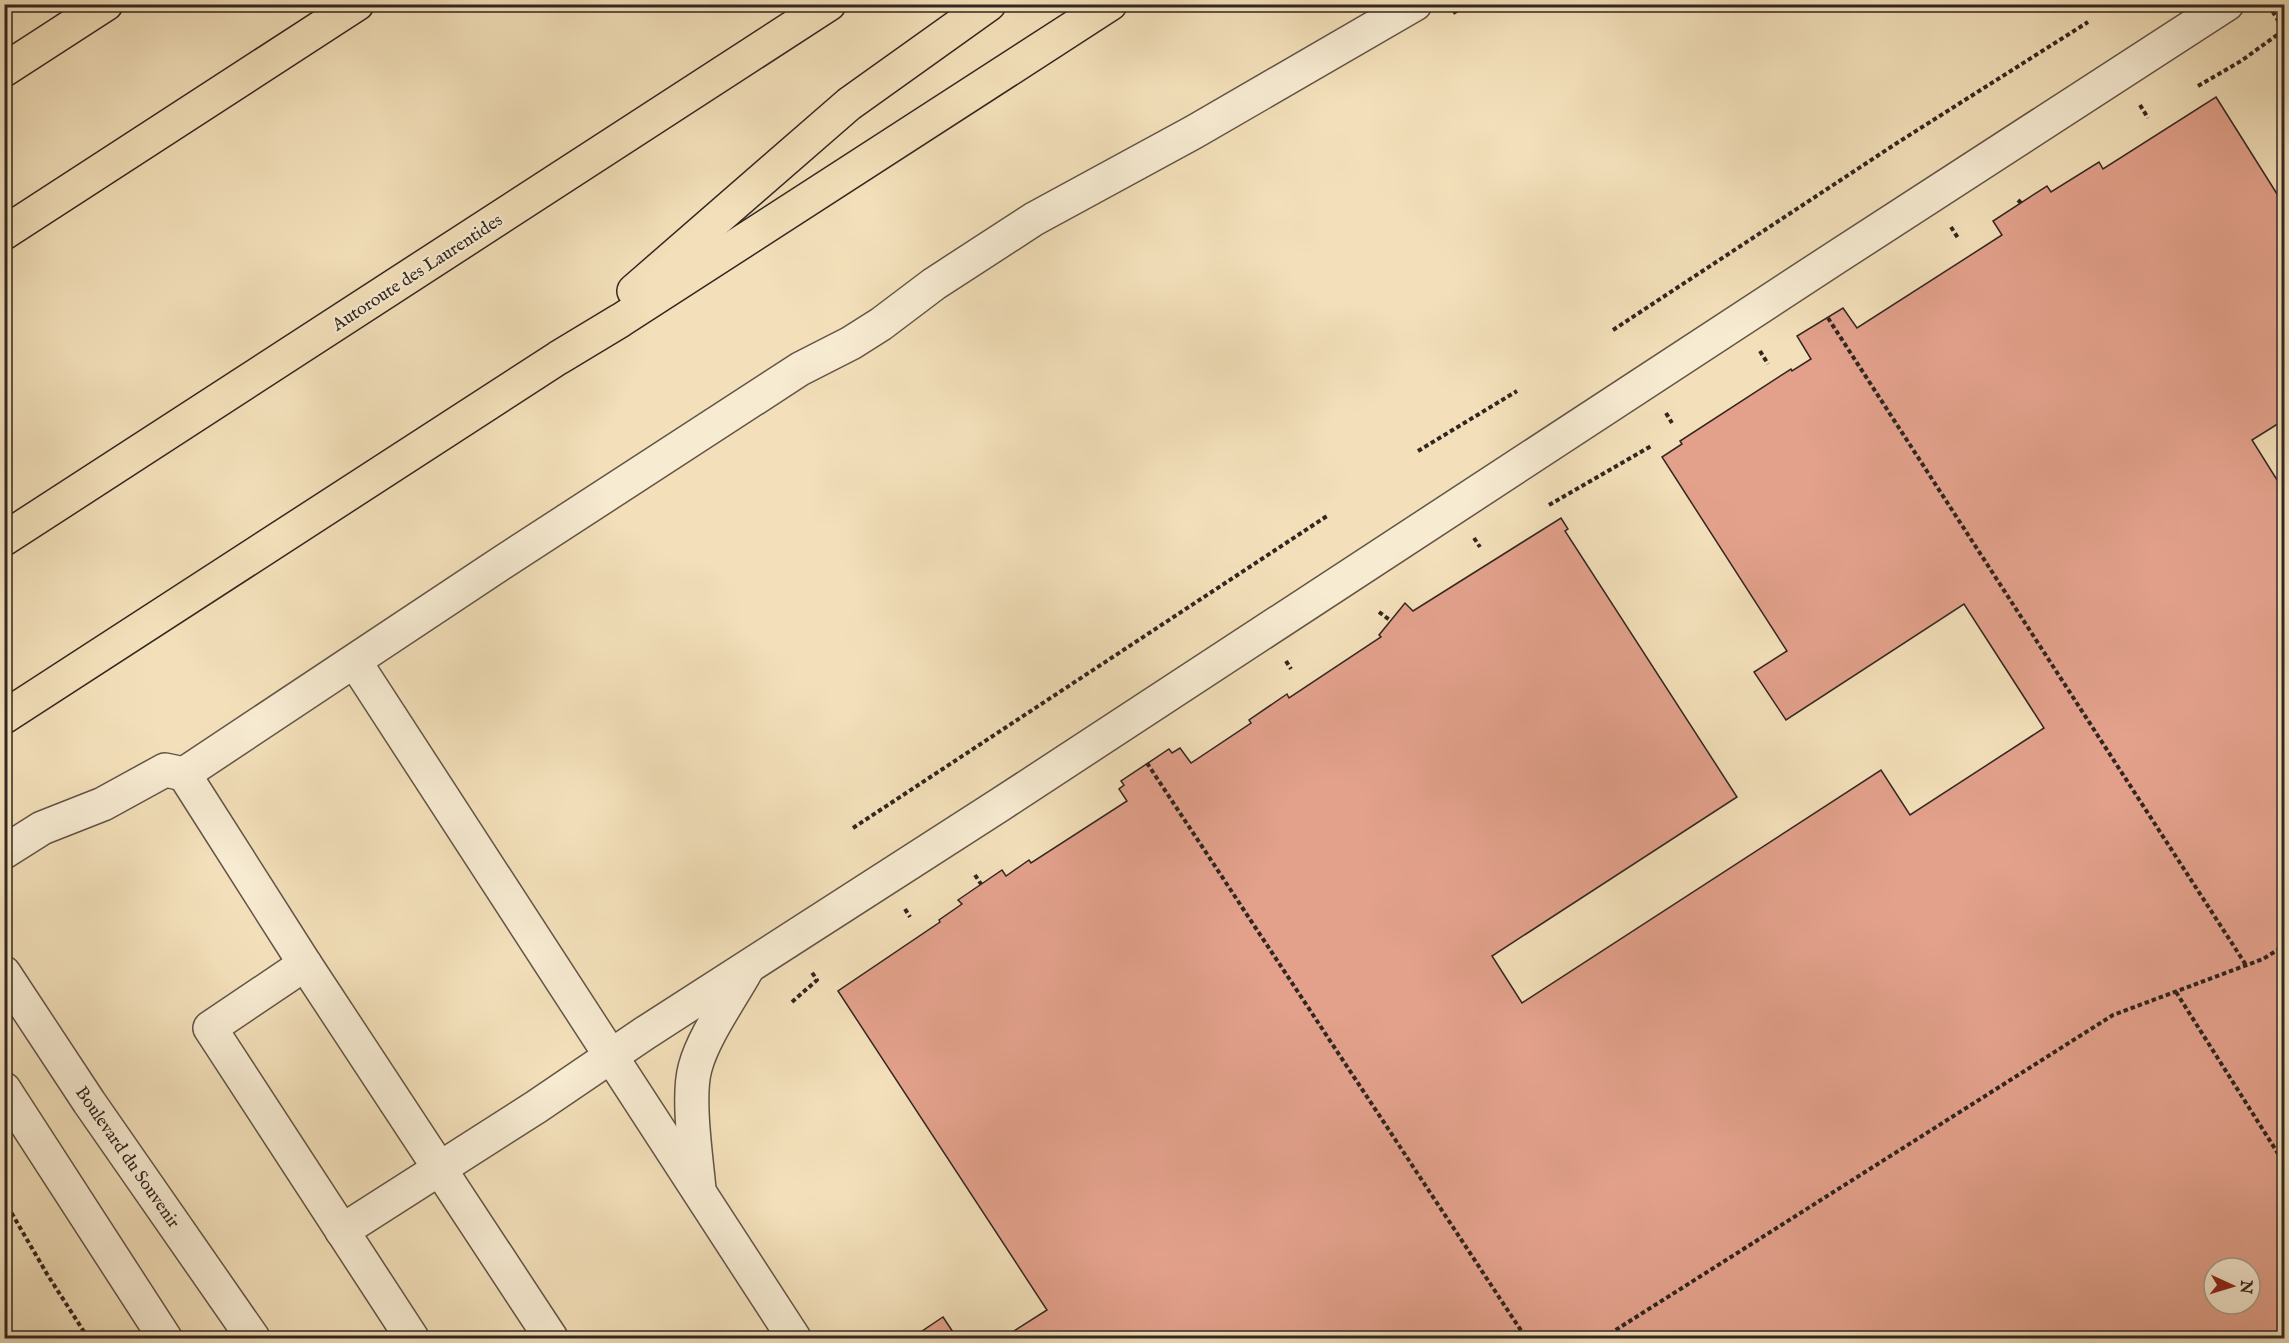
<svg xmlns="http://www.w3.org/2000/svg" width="2289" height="1343" viewBox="0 0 2289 1343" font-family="'IM FELL English',serif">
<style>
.building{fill:#e3a18c;stroke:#322620;stroke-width:1.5;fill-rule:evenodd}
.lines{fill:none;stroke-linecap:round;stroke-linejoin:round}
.minor-casing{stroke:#625446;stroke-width:36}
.highway-casing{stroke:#322620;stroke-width:36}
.path{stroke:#322620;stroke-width:4;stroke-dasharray:4.5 3;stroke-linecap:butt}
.minor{stroke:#f7ebd2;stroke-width:33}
.highway{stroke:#f3e0ba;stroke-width:33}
.labels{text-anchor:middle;stroke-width:4.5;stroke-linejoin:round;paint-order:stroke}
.street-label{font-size:18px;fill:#322620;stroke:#f7ebd2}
</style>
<rect width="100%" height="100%" fill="#f3e0ba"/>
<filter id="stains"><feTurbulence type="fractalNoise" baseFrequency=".00333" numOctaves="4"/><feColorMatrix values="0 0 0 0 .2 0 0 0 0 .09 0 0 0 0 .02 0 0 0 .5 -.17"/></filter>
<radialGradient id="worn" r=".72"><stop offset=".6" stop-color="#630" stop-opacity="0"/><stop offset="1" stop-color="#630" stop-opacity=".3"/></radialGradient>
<g class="building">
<path d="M2216,97l68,108v215l-32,20 32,51v847h-1281l44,-28 -209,-319 102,-69 -1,-2 23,-16 -4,-4 44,-30 4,6 23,-16 2,3 96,-62 -8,-12 5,-4 -3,-4 48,-32 3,4 8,-5 11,15 60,-40 -2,-3 38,-26 2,4 92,-61 -2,-2 26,-32 8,8 148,-93 7,11 -3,2 172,266 -245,159 30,47 359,-233 29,45 134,-87 -80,-124 -178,116 -32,-48 33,-21 -125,-194 20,-13 -2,-3 111,-72 1,2 19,-12 -14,-23 46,-28 14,20 145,-93 -9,-14 54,-35 4,6 48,-30 4,7zM2214,1268h36v36h-36z"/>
<path d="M943,1317l14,21h-46l2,-1z"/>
</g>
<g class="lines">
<defs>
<g id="minor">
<path d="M355,662l439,676"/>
<path d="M184,774l121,190 246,374"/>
<path d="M4,852l38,-24 61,-24 62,-34 19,4 316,-210 300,-195 51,-26 30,-19 53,-40 100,-65 160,-87 221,-128"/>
<path d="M305,964l-95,64 202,310"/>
<path d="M4,973l85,129 164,236"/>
<path d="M4,1089l161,249"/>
<path d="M699,1189c-3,-32 -12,-92 -4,-121 8,-31 36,-70 52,-99"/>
<path d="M342,1231l194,-124 109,-74 356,-229 834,-546 392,-254"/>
</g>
<g id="highway">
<path d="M4,70l102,-66"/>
<path d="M4,233l353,-229"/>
<path d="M634,291l215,-187 140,-100"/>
<path d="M4,539l825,-535"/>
<path d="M4,717l554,-359 63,-38 489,-316"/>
</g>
</defs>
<use href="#minor" class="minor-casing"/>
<use href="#highway" class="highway-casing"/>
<g class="path">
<path d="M1453,13l15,-9"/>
<path d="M2198,86l43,-25 43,-31 -16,-26"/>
<path d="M2140,105l8,13"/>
<path d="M2018,200l3,3"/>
<path d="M1951,227l7,11"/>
<path d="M1828,318l418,647"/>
<path d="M1613,330l284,-187 191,-121"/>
<path d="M1760,351l8,13"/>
<path d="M1666,413l6,10"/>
<path d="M1418,451l99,-60"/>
<path d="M1549,505l104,-60"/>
<path d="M1474,538l6,9"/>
<path d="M1379,612l12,9"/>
<path d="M1286,661l5,8"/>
<path d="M1147,763l379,575"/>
<path d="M853,828l474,-312"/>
<path d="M975,875l6,9"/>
<path d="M905,909l5,8"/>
<path d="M2176,992l108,171"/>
<path d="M792,1002l25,-22 -6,-9"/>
<path d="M4,1200l43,74 41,64"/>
<path d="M1603,1338l510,-323 150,-56 21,-13"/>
</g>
<use href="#minor" class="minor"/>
<use href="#highway" class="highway"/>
</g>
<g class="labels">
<g class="street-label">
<text transform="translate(417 272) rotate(-33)" y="6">Autoroute des Laurentides</text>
<text transform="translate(128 1157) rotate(55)" y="6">Boulevard du Souvenir</text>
</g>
</g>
<rect width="2289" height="1343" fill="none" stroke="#f3e0ba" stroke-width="24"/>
<rect x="6" y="6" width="2277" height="1331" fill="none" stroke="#322620" stroke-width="3"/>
<rect x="12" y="12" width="2265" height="1319" fill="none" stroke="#322620" stroke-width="1.5"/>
<g transform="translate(2232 1286) rotate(94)"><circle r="28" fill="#f7ebd2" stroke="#a89c8b" stroke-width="1.5"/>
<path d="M0-4.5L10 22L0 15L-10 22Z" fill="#8f2418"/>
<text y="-9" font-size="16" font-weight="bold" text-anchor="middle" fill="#322620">N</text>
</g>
<rect width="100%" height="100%" filter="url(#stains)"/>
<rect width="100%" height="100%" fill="url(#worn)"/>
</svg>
